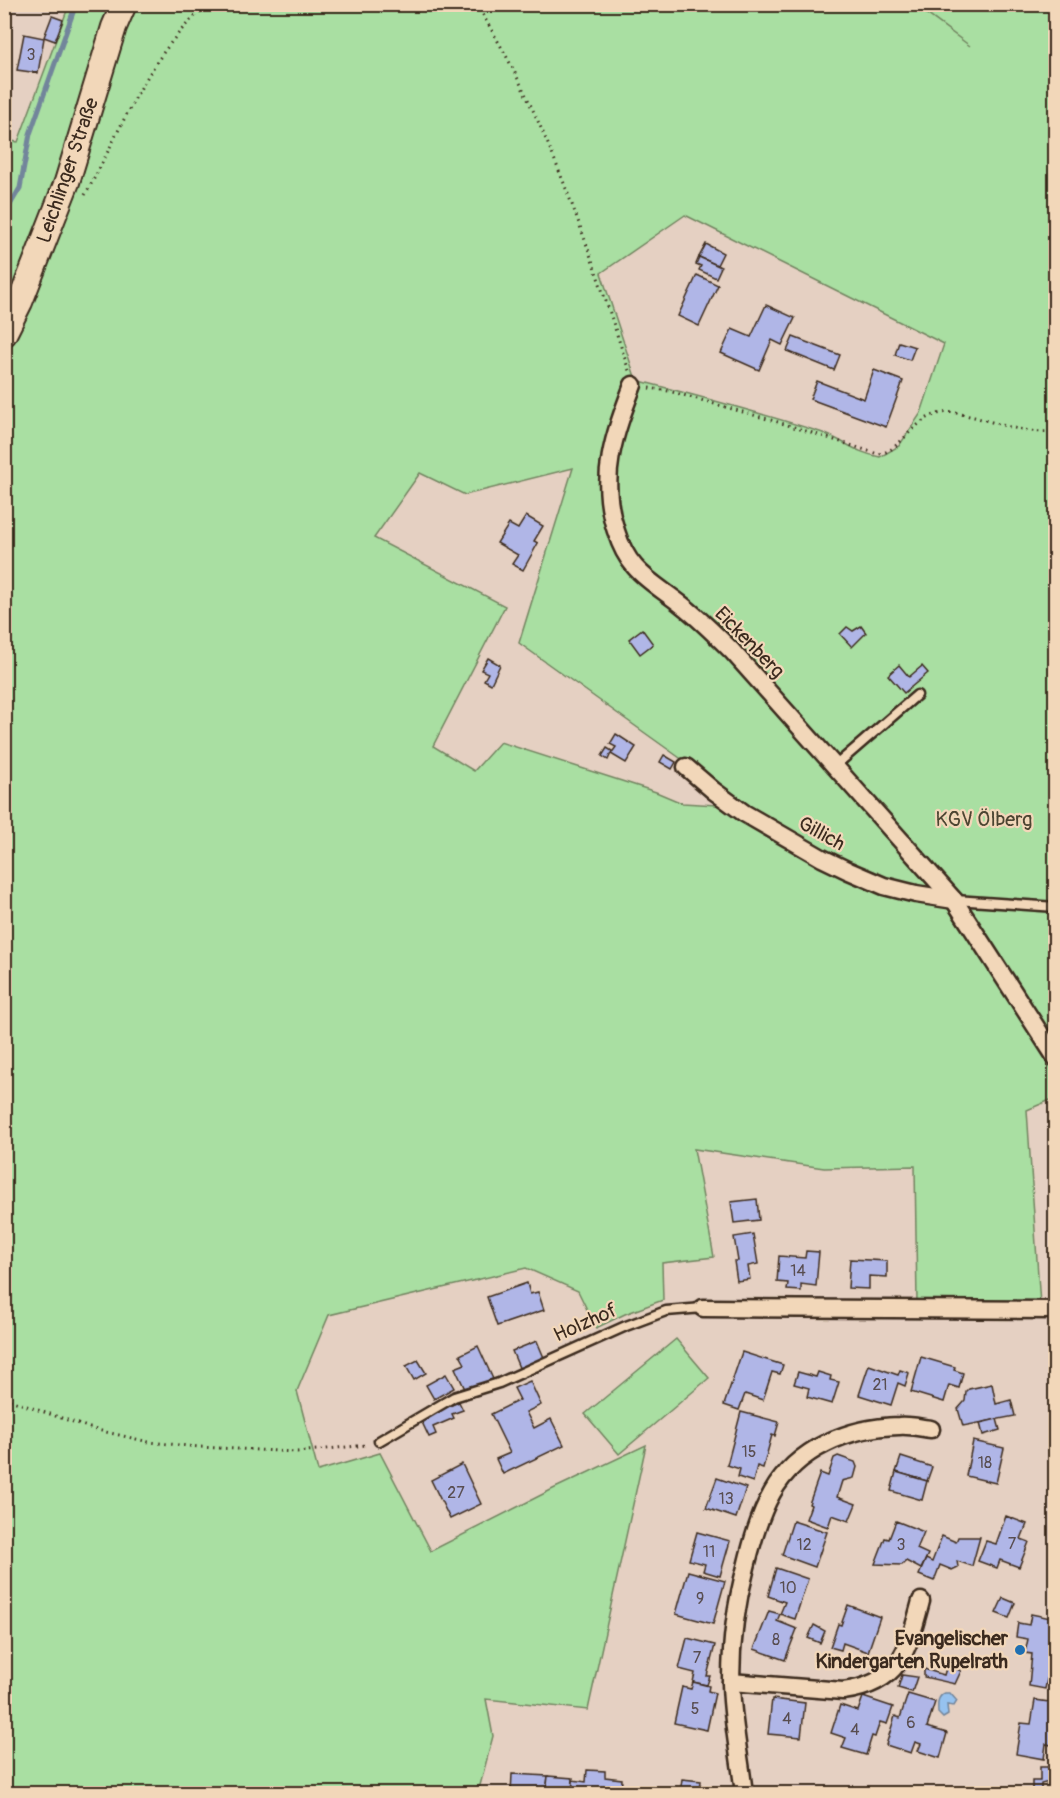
<svg xmlns="http://www.w3.org/2000/svg" width="1060" height="1798" viewBox="0 0 1060 1798" font-family="Pangolin,sans-serif">
<style>
.green{fill:#a9dfa2;stroke:#728460;stroke-width:1.5;fill-rule:evenodd}
.water{fill:#96c2ef;stroke:#72859b;stroke-width:1.5}
.lines{fill:none;stroke-linecap:round;stroke-linejoin:round}
.stream{stroke:#72859b;stroke-width:5}
.building{fill:#b0b6e7;stroke:#3b2a1e;stroke-width:1.5}
.lane-casing{stroke:#3b2a1e;stroke-width:13}
.street-casing{stroke:#3b2a1e;stroke-width:21}
.secondary-casing{stroke:#3b2a1e;stroke-width:28}
.path{stroke:#3b2a1e;stroke-width:3;stroke-dasharray:1.5 4.5;stroke-linecap:butt}
.lane{stroke:#f2d7b9;stroke-width:8}
.street{stroke:#f2d7b9;stroke-width:16}
.secondary{stroke:#f2d7b9;stroke-width:24}
.poi-dot{fill:#1f6fb2;stroke:#f2d7b9;stroke-width:2}
.labels{text-anchor:middle;stroke-width:4.5;stroke-linejoin:round;paint-order:stroke}
.number-label{font-size:16px;fill:#584d50}
.street-label{font-size:20px;fill:#3b2a1e;stroke:#f2d7b9}
.park-label{font-size:20px;fill:#4c4532;stroke:#f2d7b9}
.poi-label{font-size:20px;font-weight:bold;fill:#3b2a1e;stroke:#f2d7b9;text-anchor:end}
</style>
<rect width="100%" height="100%" fill="#e5d0c2"/>
<filter id="ink" filterUnits="userSpaceOnUse"><feTurbulence type="fractalNoise" baseFrequency=".0167" numOctaves="2"/><feDisplacementMap in="SourceGraphic" scale="12" xChannelSelector="R" yChannelSelector="G"/><feConvolveMatrix kernelMatrix="1 2 1 2 8 2 1 2 1" color-interpolation-filters="sRGB"/></filter>
<g filter="url(#ink)">
<g class="green">
<path d="M913,4l57,42 -55,-41h140v1037l-92,-142 -27,-9 119,178v29l-28,12 13,195 -123,-2 -2,-137 -91,2 -130,-19 20,108 -52,6 1,37 -38,14 -29,14 -18,-37 -52,-23 -197,47 -32,76 21,80 62,-18 51,98 122,-62 93,-44 -58,265 -102,-11 7,37 -15,57h-473l-1,-1653 14,2 51,-137zM685,215l259,129 -23,69 -22,33 -19,11c-25,-4 -38,-18 -60,-25 -61,-20 -122,-36 -184,-52l-35,-107zM573,468l-54,175 175,125 40,38 -52,-3 -26,-11 -156,-50 -26,29 -41,-25 72,-140 -131,-68 46,-65 45,22z"/>
<path d="M676,1339l33,39 -90,76 -34,-40z"/>
</g>
<path class="water" d="M945,1693h5l7,8 -3,5 -7,-1 1,10 -5,3 -5,-5c0,-8 -2,-16 7,-20z"/>
<g class="lines">
<path class="stream" d="M4,215l16,-27 10,-54 46,-130"/>
</g>
<g class="building">
<path d="M52,16l11,4 -8,21 -11,-4z"/>
<path d="M24,34l20,4 -6,35 -21,-3z"/>
<path d="M706,244l17,9 -6,12 -18,-8z"/>
<path d="M699,257l22,10 -5,11 -17,-8 2,-4 -5,-2z"/>
<path d="M697,275l21,10 -19,41 -21,-10z"/>
<path d="M766,305l29,13 -13,27 -10,-5 -13,30 -38,-17 11,-24 19,8z"/>
<path d="M793,337l47,18 -6,15 -47,-19z"/>
<path d="M899,342l16,5 -5,13 -15,-5z"/>
<path d="M874,370l29,11 -17,46 -76,-28 7,-18 47,18z"/>
<path d="M526,516l17,10 -9,15 4,2 -15,27 -11,-6 6,-9 -21,-12 12,-19 9,5z"/>
<path d="M861,626l5,7 -14,14 -12,-13 7,-7 6,4z"/>
<path d="M642,629l11,15 -13,10 -11,-15z"/>
<path d="M488,658l12,7 -9,19 -7,-4 4,-7 -7,-3z"/>
<path d="M899,665l10,12 13,-11 6,7 -24,20 -16,-18z"/>
<path d="M616,734l20,13 -10,16 -15,-9 5,-7 -6,-3z"/>
<path d="M607,748l5,3 -4,9 -6,-4z"/>
<path d="M664,755l12,7 -4,7 -12,-7z"/>
<path d="M757,1199l2,21 -25,3 -3,-21z"/>
<path d="M753,1234l5,30 -10,2 2,13 -13,2 -3,-20h4l-4,-24z"/>
<path d="M806,1251l13,1 -3,34 -15,-2v7l-14,-1 1,-7 -11,-1 2,-26 26,2z"/>
<path d="M850,1259l37,2v16l-18,-1v13l-21,-1z"/>
<path d="M527,1283l3,11 8,-2 6,18 -47,16 -10,-29z"/>
<path d="M537,1341l8,19 -25,10 -8,-19z"/>
<path d="M478,1346l15,33 -27,12 -11,-23 10,-4 -5,-9z"/>
<path d="M742,1352l41,13 -3,9 -8,-2 -9,28 -18,-6 -6,16 -15,-5z"/>
<path d="M921,1357l34,10 -1,3 9,3 -4,15 -10,-3 -5,17 -33,-10z"/>
<path d="M418,1360l8,13 -12,7 -8,-14z"/>
<path d="M869,1365l29,10 2,-5 9,3 -4,13 -7,-3 -7,22 -32,-10z"/>
<path d="M798,1372l18,5 2,-5 13,4 -1,4 9,2 -7,22 -25,-7 2,-9 -15,-4z"/>
<path d="M446,1374l8,14 -20,11 -8,-14z"/>
<path d="M530,1381l11,24 -15,7 8,16 17,-9 13,26 -61,29 -7,-15 14,-6 -19,-39 29,-14 -6,-12z"/>
<path d="M992,1384l4,20 15,-4 4,16 -52,10 -5,-17 7,-8 1,-9 3,-3z"/>
<path d="M459,1402l4,8 -11,4 2,4 -21,9 3,7 -7,3 -9,-19z"/>
<path d="M741,1412l38,10 -4,14 -3,-1 -9,33 -6,-2 -4,16 -15,-5 2,-8 -13,-4z"/>
<path d="M997,1419l3,11 -17,5 -3,-12z"/>
<path d="M973,1441l31,7 -8,35 -30,-7z"/>
<path d="M838,1456l17,6 2,5 -3,11 -12,3 -5,16 19,7 -7,17 -17,-6 -4,12 -22,-8 5,-14 -2,-1 11,-31 8,3 6,-18z"/>
<path d="M901,1457l31,10 -5,14 -31,-9z"/>
<path d="M462,1464l19,40 -31,15 -19,-39z"/>
<path d="M896,1472l31,9 -5,19 -31,-9z"/>
<path d="M717,1478l29,10 -10,30 -30,-10z"/>
<path d="M1006,1516l21,8 -6,15 8,3 -10,25 -19,-7 -3,8 -19,-7 8,-20 10,3z"/>
<path d="M793,1521l34,11 -12,35 -33,-12z"/>
<path d="M896,1521l28,11 -7,17 11,5 -7,15 -15,-8 -4,4 -27,-1 10,-26 4,1z"/>
<path d="M697,1532l33,9 -10,35 -17,-5 2,-7 -16,-4z"/>
<path d="M942,1536l14,6 2,-5h22l-8,29 -15,-5 1,6 -6,3 -12,-5 -6,16 -15,-6 7,-16 6,3z"/>
<path d="M776,1568l32,11 -13,40 -15,-5 5,-12 -17,-6z"/>
<path d="M688,1571l37,10 -12,43 -37,-10z"/>
<path d="M1003,1598l12,5 -6,15 -13,-5z"/>
<path d="M848,1605l32,12 -12,35 -25,-9 -2,7 -11,-3 8,-23 3,1z"/>
<path d="M769,1611l11,3 -3,7 20,8 -12,31 -31,-11z"/>
<path d="M1031,1614l25,5v61l-9,-1 -2,10 -16,-3 3,-32 -7,-1 3,-14 -12,-2 2,-14 11,2z"/>
<path d="M814,1625l11,6 -5,12 -12,-5z"/>
<path d="M687,1638l28,7 -8,31h3l-3,9 -14,-3 2,-9 -16,-4z"/>
<path d="M947,1665l14,6 -6,13 -31,-7v-8l20,6z"/>
<path d="M902,1675l15,2 -5,15 -14,-4z"/>
<path d="M693,1682l16,4 -1,5 7,2 -8,37 -33,-7 8,-36 9,2z"/>
<path d="M908,1694l27,8 -8,25 20,6 -7,25 -22,-7 3,-7 -6,-2 -4,11 -25,-8 9,-29 5,2z"/>
<path d="M863,1697l30,10 -6,17 -7,-2 -5,15 -3,-1 -6,19 -24,-7 4,-10 -15,-5 9,-28 18,6z"/>
<path d="M772,1699l33,4 -4,34 -33,-3z"/>
<path d="M1035,1700l21,3v43l-10,-2 -2,15 -28,-5 5,-31 10,1z"/>
<path d="M1040,1767h11l-2,15 -8,2v10h-9v-13h8z"/>
<path d="M587,1770l18,1v6l17,2 -1,15h-49l1,-14 13,2z"/>
<path d="M512,1774l36,2 -2,18h-35z"/>
<path d="M548,1776l25,2 -1,16h-26z"/>
<path d="M682,1779l19,2 -1,12 3,1h-23z"/>
<rect x="1048" y="1785" width="8" height="9"/>
<path d="M635,1786l32,4v4h-33z"/>
</g>
<g class="lines">
<defs>
<g id="lane">
<path d="M835,766l82,-71"/>
<path d="M955,900l101,7"/>
<path d="M379,1441l75,-44 45,-14 127,-57 40,-15 37,-3"/>
</g>
<g id="street">
<path d="M633,385c-19,50 -35,93 -17,146 4,13 11,27 19,36 13,15 31,25 47,38 18,14 34,30 50,46l222,249 102,158"/>
<path d="M686,767l28,24 30,22 78,45 27,13 35,15 32,8 38,6"/>
<path d="M703,1308l353,2"/>
<path d="M731,1682l112,9c57,-7 65,-41 78,-90"/>
<path d="M744,1794c-4,-38 -13,-77 -13,-114 0,-39 5,-76 15,-113 6,-25 13,-51 26,-74 25,-45 78,-66 127,-67 11,-1 22,2 32,3"/>
</g>
<path id="secondary" d="M4,334l16,-32 47,-120 47,-155 10,-23"/>
</defs>
<use href="#lane" class="lane-casing"/>
<use href="#street" class="street-casing"/>
<use href="#secondary" class="secondary-casing"/>
<g class="path">
<path d="M477,4c13,24 28,48 40,73 47,93 79,194 112,294"/>
<path d="M85,195c37,-65 63,-143 124,-191"/>
<path d="M649,388l20,3 109,31 100,32c23,-2 34,-36 64,-41 11,-2 22,2 32,4 26,7 55,18 82,14"/>
<path d="M4,1398l89,31 56,13 50,5 98,5 70,-7"/>
</g>
<use href="#lane" class="lane"/>
<use href="#street" class="street"/>
<use href="#secondary" class="secondary"/>
</g>
</g>
<circle class="poi-dot" cx="1020" cy="1650" r="6"/>
<g class="labels">
<g class="number-label">
<text x="31" y="60">3</text>
<text x="798" y="1276">14</text>
<text x="880" y="1390">21</text>
<text x="749" y="1457">15</text>
<text x="985" y="1468">18</text>
<text x="456" y="1498">27</text>
<text x="726" y="1504">13</text>
<text x="1012" y="1549">7</text>
<text x="804" y="1550">12</text>
<text x="901" y="1550">3</text>
<text x="709" y="1557">11</text>
<text x="788" y="1593">10</text>
<text x="700" y="1604">9</text>
<text x="776" y="1645">8</text>
<text x="697" y="1663">7</text>
<text x="695" y="1714">5</text>
<text x="787" y="1724">4</text>
<text x="911" y="1728">6</text>
<text x="855" y="1735">4</text>
</g>
<g class="street-label">
<text transform="translate(67 170) rotate(-71)" y="7">Leichlinger Straße</text>
<text transform="translate(750 642) rotate(46)" y="7">Eickenberg</text>
<text transform="translate(822 833) rotate(29)" y="7">Gillich</text>
<text transform="translate(585 1322) rotate(-24)" y="7">Holzhof</text>
</g>
<g class="park-label">
<text x="984" y="826">KGV Ölberg</text>
</g>
<g class="poi-label">
<text x="1008" y="1645">Evangelischer<tspan x="1008" dy="23">Kindergarten Rupelrath</tspan></text>
</g>
</g>
<rect width="1060" height="1798" fill="none" stroke="#f2d7b9" stroke-width="24"/>
<rect x="12" y="12" width="1036" height="1774" fill="none" stroke="#3b2a1e" stroke-width="2" filter="url(#ink)"/>
</svg>
